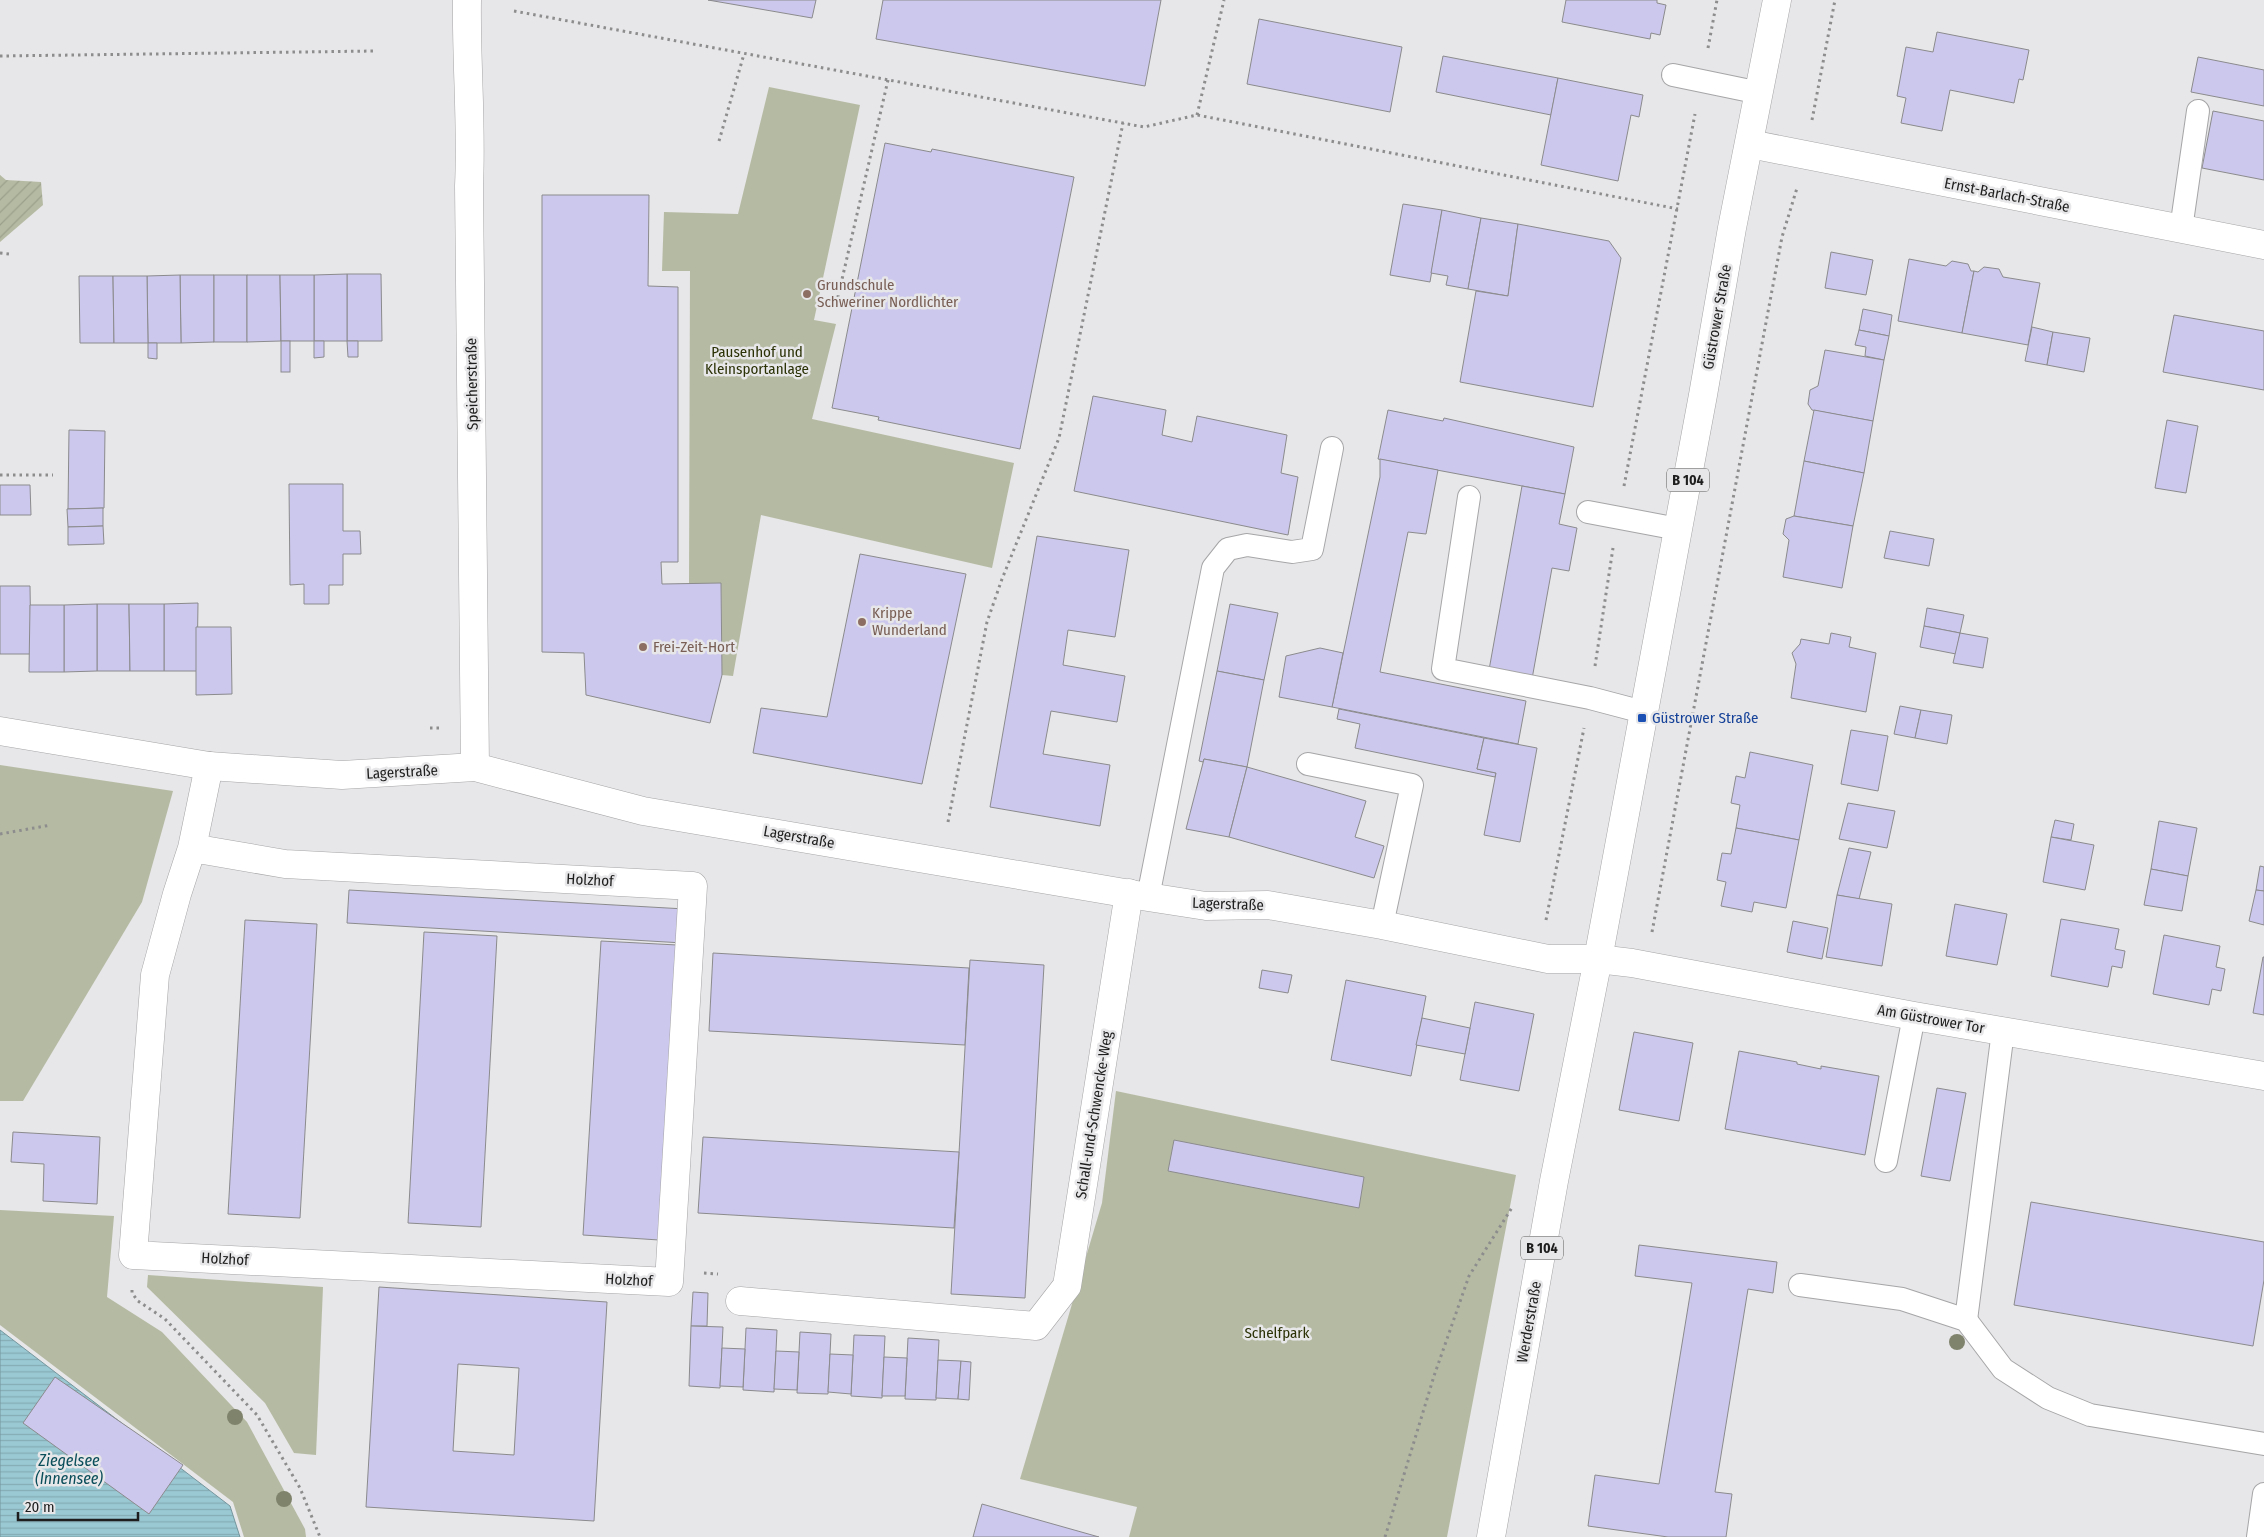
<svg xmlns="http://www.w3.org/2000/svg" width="2264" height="1537" viewBox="0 0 2264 1537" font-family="'Fira Sans Condensed',sans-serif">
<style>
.park{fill:#b5bba3}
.garden{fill:url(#garden-furrows)}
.water{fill:url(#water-rules);stroke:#75969d}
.building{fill:#ccc8ed;stroke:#8b8b8d;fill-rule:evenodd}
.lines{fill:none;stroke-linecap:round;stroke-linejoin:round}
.service-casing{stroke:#a6a5a7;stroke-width:24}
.minor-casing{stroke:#a6a5a7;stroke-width:29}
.primary-casing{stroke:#a6a5a7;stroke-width:29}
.path{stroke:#8d8d8e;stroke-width:3;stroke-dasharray:2.5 4;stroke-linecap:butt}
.service{stroke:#fff;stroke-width:22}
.minor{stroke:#fff;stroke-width:28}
.primary{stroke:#fff;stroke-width:28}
.tree{fill:#80836c}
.education-dot{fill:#8d6e63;stroke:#e7e6e8;stroke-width:2}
.transit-dot{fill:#1a4fb4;stroke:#e7e6e8;stroke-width:2}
.labels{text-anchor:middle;stroke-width:5;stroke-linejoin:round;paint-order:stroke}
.shield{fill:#e7e6e8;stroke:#5a5a5b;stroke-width:1}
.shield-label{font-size:14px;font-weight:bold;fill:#1e1e1e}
.street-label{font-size:15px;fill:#1e1e1e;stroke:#e7e6e8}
.education-label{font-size:15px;fill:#785e54;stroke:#e7e6e8;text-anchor:start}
.park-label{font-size:15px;fill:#2b3206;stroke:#e7e6e8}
.transit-label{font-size:15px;fill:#164399;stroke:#e7e6e8;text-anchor:start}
.water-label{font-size:16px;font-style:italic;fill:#084d59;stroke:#e7e6e8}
</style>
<defs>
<pattern id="garden-furrows" width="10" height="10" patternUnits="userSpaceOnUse" patternTransform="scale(1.25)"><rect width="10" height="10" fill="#b5bba3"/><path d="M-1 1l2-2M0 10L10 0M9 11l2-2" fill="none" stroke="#9ba08c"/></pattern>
<pattern id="water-rules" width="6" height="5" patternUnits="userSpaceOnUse" patternTransform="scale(1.25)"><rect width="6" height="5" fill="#9ac9d3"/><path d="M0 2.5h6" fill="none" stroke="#84acb5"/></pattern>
</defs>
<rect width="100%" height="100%" fill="#e7e6e8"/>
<g class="park">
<path d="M769,87l91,18 -46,215 22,4 -24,95 202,44 -22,105 -231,-53 -28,161 -11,-1 -1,-92 -32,1 1,-313h-28l2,-59 74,2z"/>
<path d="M0,765l173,26 -31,111 -119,199h-23z"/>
<path d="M1116,1091l400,84 -69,362h-318l8,-30 -117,-28 82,-276z"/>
<path d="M0,1210l114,6 -7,81 55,35 85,90 58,107 1,8h-62l-11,-35 -233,-177z"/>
<path d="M148,1275l175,12 -7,168 -22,-2 -29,-50 -118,-116z"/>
</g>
<path class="garden" d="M0,175l6,5 35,2 2,23 -43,37z"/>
<path class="water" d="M0,1330l230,176 10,31h-240z"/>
<g class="building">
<path d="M708,0h108l-4,18z"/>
<path d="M883,0h278l-16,86 -269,-47z"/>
<path d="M1566,0h91v3l9,2 -6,30 -9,-2 -1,6 -88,-17z"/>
<path d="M1259,19l143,28 -12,65 -143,-28z"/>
<path d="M1937,32l92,18 -6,30 -4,-1 -5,24 -64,-13 -8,41 -41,-8 5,-25 -9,-2 9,-49 27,5z"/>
<path d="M1443,56l115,22 -7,37 -115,-23z"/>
<path d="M2198,57l66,13v36l-73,-14z"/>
<path d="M1558,78l85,17 -4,22 -8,-2 -13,66 -77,-16z"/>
<path d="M2213,111l51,10v59l-62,-12z"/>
<path d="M885,143l46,9 1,-3 142,28 -54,272 -142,-29 1,-3 -47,-9z"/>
<path d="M542,195h107l-1,91 30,1v275h-17l1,22 59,-1 1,92 -12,48 -124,-28 -2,-42 -42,-1z"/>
<path d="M1403,204l39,6 -12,72 -40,-7z"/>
<path d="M1442,210l39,8 -13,71 -22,-4 2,-9 -17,-3z"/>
<path d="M1481,218l37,6 -10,72 -40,-7z"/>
<path d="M1518,224l91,17 12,17 -28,149 -133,-25 16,-91 32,5z"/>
<path d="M1831,252l42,8 -7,35 -41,-7z"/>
<path d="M1909,259l37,7 6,-5 16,3 3,7h3l-12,62 -64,-12z"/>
<path d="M1984,267l15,2 4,8 37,6 -12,62 -66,-12 12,-62 4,1z"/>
<path d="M347,274h34l1,67h-35z"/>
<path d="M347,274v67h-33v-66z"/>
<path d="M180,275h34v67l-33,1z"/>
<path d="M180,275l1,68h-33l-1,-67z"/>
<rect x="214" y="275" width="33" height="67"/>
<path d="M247,275h33l1,66 -34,1z"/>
<path d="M280,275h34v66h-33z"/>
<path d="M79,276h34l1,67h-34z"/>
<path d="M113,276h34l1,67h-34z"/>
<path d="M1863,309l29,6 -3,21 -30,-6z"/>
<path d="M2174,315l90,16v59l-101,-18z"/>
<path d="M2032,327l21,5 -6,33 -22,-4z"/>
<path d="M1859,330l30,6 -5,24 -19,-4 1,-9 -11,-2z"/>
<path d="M2053,332l37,6 -6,34 -37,-7z"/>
<rect x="281" y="341" width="9" height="31"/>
<path d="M314,341h10v16l-10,1z"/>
<path d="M347,341h11v16h-10z"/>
<path d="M148,343h9v16l-9,-1z"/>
<path d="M1825,350l59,10 -11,61 -61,-11 -4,-6 2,-14 8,-4z"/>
<path d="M1093,396l73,14 -4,25 30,7 5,-26 90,19 -6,38 17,4 -10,58 -214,-44z"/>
<path d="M1388,410l55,11 1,-3 130,29 -9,47 -187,-35z"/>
<path d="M1814,410l59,11 -9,52 -60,-12z"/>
<path d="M2167,420l31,6 -12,67 -31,-5z"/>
<path d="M69,430l36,1 -1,77 -36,1z"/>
<path d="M1380,459l58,11 -12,64 -18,-2 -28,140 146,29 -8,43 -186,-37 48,-230z"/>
<path d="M1804,461l60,12 -11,53 -59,-10z"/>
<path d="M289,484h54v47h17l1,23h-18v31h-14v19h-25v-20l-14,1z"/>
<path d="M0,485h30l1,30h-31z"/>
<path d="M1522,486l43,8 -6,30 18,4 -8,43 -17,-3 -20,111 -43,-9z"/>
<path d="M103,508v18l-35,1 -1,-18z"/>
<path d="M1794,516l59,10 -11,62 -59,-11 6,-37 -6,-6 3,-15z"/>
<path d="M103,526l1,18 -36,1v-18z"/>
<path d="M1890,531l44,8 -5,27 -45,-8z"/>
<path d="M1037,536l92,14 -14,87 -47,-7 -5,35 62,11 -8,46 -66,-11 -8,43 67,11 -10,61 -110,-19z"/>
<path d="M860,554l106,20 -44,210 -169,-31 8,-45 66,9z"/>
<path d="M0,586h30l1,68h-31z"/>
<path d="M198,603l-1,68h-33v-67z"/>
<path d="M97,604h32l1,67h-33z"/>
<path d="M97,604v67l-33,1v-67z"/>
<path d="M129,604h35v67h-34z"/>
<path d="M1230,604l48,9 -14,67 -47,-9z"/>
<path d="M30,605h34v67h-35z"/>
<path d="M1927,608l37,7 -4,18 -36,-7z"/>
<path d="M1924,626l36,7 -4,21 -36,-7z"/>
<path d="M196,627h35l1,67 -36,1z"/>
<path d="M1831,633l20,4 -2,10 27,6 -10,59 -75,-14 5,-34 -4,-11 8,-9 1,-5 28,5z"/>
<path d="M1960,633l28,5 -5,30 -30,-5z"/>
<path d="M1320,648l23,5 -11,54 -53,-10 7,-41z"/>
<path d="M1217,671l47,9 -17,87 -43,-8 -1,3 -4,-1z"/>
<path d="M1900,706l21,4 -6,28 -21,-4z"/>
<path d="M1339,709l145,29 -7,31 19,4 -1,4 -140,-29 5,-24 -23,-5z"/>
<path d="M1921,710l31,5 -5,29 -32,-6z"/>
<path d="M1851,730l37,6 -10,55 -37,-7z"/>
<path d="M1484,738l53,10 -17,94 -36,-7 12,-62 -19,-4z"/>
<path d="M1750,752l63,13 -14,75 -63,-12 4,-23 -9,-2 5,-27 9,2z"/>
<path d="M1204,759l43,8 -18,70 -43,-8z"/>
<path d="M1247,767l119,34 -11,36 29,9 -10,32 -145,-41z"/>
<path d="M1848,803l47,8 -8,37 -48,-9z"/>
<path d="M2055,820l19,4 -3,16 -20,-3z"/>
<path d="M2159,821l38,7 -9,48 -37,-7z"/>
<path d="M1736,828l63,12 -13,68 -32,-6 -2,10 -31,-6 5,-24 -9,-2 5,-27 9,1z"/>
<path d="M2051,837l43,8 -9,45 -42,-8z"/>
<path d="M1849,848l22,4 -12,47 -22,-4z"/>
<path d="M2260,866l4,1v24l-8,-1z"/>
<path d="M2151,869l37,7 -6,35 -38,-6z"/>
<path d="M349,890l336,19 -2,34 -336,-20z"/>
<path d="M2256,890l8,1v34l-15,-4z"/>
<path d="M1837,895l55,9 -10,62 -56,-9z"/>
<path d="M1955,904l52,10 -10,51 -51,-9z"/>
<path d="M2061,919l58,10 -4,20 10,2 -3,17 -10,-2 -4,21 -57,-11z"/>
<path d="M245,920l72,4 -17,294 -72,-4z"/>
<path d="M1793,921l35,7 -6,31 -35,-7z"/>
<path d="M424,932l73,4 -16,291 -73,-4z"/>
<path d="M2164,935l56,11 -4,21 9,2 -4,22 -9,-2 -3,16 -56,-11z"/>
<path d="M601,941l76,4 -18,295 -76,-5z"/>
<path d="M713,953l256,15 -4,77 -256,-14z"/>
<path d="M2263,957h1v58l-11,-2z"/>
<path d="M970,960l74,5 -19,333 -74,-4z"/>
<path d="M1262,970l30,5 -4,18 -29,-5z"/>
<path d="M1346,980l80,16 -15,80 -80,-16z"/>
<path d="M1475,1002l59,12 -15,77 -59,-11z"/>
<path d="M1422,1018l48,10 -5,26 -49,-9z"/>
<path d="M1634,1032l59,11 -14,78 -60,-11z"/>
<path d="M1739,1051l58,11v2l24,5v-3l58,10 -14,79 -140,-26z"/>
<path d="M1937,1088l29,5 -16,88 -29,-5z"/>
<path d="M13,1132l87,5 -3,67 -54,-3 1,-37 -33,-2z"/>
<path d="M703,1137l256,15 -5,76 -256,-15z"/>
<path d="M1174,1140l190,37 -5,31 -191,-37z"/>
<path d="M2031,1202l233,40v38l-11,66 -239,-41z"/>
<path d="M1639,1245l138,17 -4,31 -25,-4 -33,203 17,2 -6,43h-58l-80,-11 7,-51 64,9 33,-201 -57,-7z"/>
<path d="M379,1287l228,15 -13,219 -228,-14zM458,1364l61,4 -5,87 -61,-4z"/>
<path d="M693,1292l15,1 -1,33h-16z"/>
<path d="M691,1326l32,1 -3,61 -31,-2z"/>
<path d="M746,1328l31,2 -3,62 -31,-2z"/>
<path d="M800,1332l31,2 -3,60 -31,-1z"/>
<path d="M854,1335l31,1 -3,62 -31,-2z"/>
<path d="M908,1338l31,2 -3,60 -31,-1z"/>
<path d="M722,1348l23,1 -2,38 -23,-1z"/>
<path d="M776,1351l23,1 -2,38 -23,-1z"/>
<path d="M830,1354l23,1 -2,39 -23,-2z"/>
<path d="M884,1357l23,1 -2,38h-23z"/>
<path d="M938,1360l23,1 -3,38 -22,-1z"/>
<path d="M961,1361l10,1 -2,38 -11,-1z"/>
<path d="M55,1377l128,88 -34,49 -126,-91z"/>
<path d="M982,1504l117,33h-126z"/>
</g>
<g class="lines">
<defs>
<g id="service">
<path d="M1673,75l87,18"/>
<path d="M2181,229l17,-118"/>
<path d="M1469,497l-26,172 147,29 53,14"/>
<path d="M1588,512l90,17"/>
<path d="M1308,764l104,21 -30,140"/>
<path d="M1148,897l65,-329 15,-19 19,-4 45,7 20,-3 20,-101"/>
<path d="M1886,1161l28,-145"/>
<path d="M1800,1285l102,14 64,21 37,49 45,29 42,17 174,29"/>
<path d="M1966,1320l37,-289"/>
<path d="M2258,1537l6,-43"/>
</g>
<g id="minor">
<path d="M467,0c-1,62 5,124 2,186l6,581"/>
<path d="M1750,144l514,101"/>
<path d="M0,731l209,35 133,9 133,-8 168,44 505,86 58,9 62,-1 114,20 166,34h50l34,4 282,53 350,60"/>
<path d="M192,848l93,16 408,22 -24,396 -536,-27 22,-280 22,-81 15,-46 17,-82"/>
<path d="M740,1301l296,25 31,-40 62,-393"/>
</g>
<path id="primary" d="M1491,1537l63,-356 44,-222 105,-564 29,-167 45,-228"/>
</defs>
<use href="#service" class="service-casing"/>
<use href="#minor" class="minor-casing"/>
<use href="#primary" class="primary-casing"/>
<g class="path">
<path d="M514,11l630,116 53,-12 481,94"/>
<path d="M1708,48l9,-48"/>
<path d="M0,56l375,-5"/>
<path d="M1197,115l27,-115"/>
<path d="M1812,120l23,-120"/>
<path d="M719,141l25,-87"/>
<path d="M0,253l9,1"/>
<path d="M853,303l-16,-2 51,-221"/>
<path d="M0,475h53"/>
<path d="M1624,486l71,-372"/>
<path d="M1595,666l18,-118"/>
<path d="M430,728h10"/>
<path d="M948,822l39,-200 15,-43 57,-141 64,-315"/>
<path d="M0,834l51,-9"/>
<path d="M1546,920l38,-192"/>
<path d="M1652,932l130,-695 15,-49"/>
<path d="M704,1273l14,1"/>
<path d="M132,1290v3l6,8 27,18 92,96 43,73 20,49"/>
<path d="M1385,1537l49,-161 35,-100 44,-70"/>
</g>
<use href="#service" class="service"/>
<use href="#minor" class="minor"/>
<use href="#primary" class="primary"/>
</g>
<g class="tree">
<circle cx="1957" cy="1342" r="8"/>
<circle cx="235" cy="1417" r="8"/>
<circle cx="284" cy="1499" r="8"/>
</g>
<g class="education-dot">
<circle cx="807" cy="294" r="5"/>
<circle cx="862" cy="622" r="5"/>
<circle cx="643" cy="647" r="5"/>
</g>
<rect class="transit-dot" x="1637" y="713" width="10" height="10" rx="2.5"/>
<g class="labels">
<g class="shield">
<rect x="1667" y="468.5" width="42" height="23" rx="4"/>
<rect x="1521" y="1236.5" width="42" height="23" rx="4"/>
</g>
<g class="shield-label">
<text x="1688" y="485">B 104</text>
<text x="1542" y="1253">B 104</text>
</g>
<g class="street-label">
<text transform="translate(2007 195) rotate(11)" y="5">Ernst-Barlach-Straße</text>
<text transform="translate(1717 317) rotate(-80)" y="5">Güstrower Straße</text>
<text transform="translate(472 384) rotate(-91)" y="5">Speicherstraße</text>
<text transform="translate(402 772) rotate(-3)" y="5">Lagerstraße</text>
<text transform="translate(799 837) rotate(10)" y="5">Lagerstraße</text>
<text transform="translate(590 880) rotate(3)" y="5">Holzhof</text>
<text transform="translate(1228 904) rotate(2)" y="5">Lagerstraße</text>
<text transform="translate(1931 1019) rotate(10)" y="5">Am Güstrower Tor</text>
<text transform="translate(1094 1115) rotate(-81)" y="5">Schall-und-Schwencke-Weg</text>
<text transform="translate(225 1259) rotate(3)" y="5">Holzhof</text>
<text transform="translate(629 1280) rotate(3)" y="5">Holzhof</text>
<text transform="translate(1529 1322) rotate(-80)" y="5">Werderstraße</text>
</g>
<g class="education-label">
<text x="817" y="290">Grundschule<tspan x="817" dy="17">Schweriner Nordlichter</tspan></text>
<text x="872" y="618">Krippe<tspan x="872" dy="17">Wunderland</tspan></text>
<text x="653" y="652">Frei-Zeit-Hort</text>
</g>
<g class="park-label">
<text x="757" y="357">Pausenhof und<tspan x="757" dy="17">Kleinsportanlage</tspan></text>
<text x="1277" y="1338">Schelfpark</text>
</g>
<g class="transit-label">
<text x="1652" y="723">Güstrower Straße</text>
</g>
<g class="water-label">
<text x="69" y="1466">Ziegelsee<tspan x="69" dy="18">(Innensee)</tspan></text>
</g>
</g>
<path d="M18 1512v8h120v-8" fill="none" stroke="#1e1e1e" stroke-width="2.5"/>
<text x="25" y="1512" font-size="15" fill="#1e1e1e" stroke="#e7e6e8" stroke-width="4" paint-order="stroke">20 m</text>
</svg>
